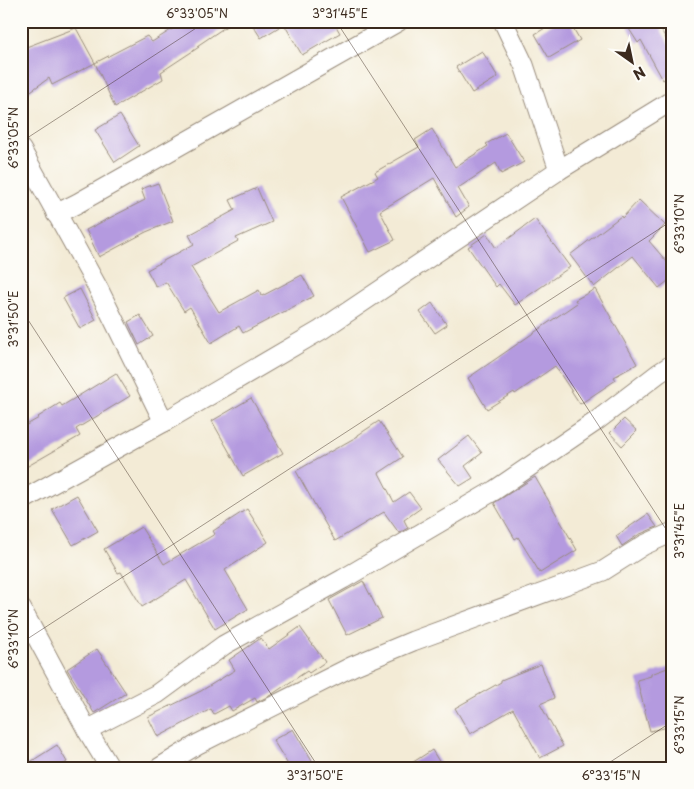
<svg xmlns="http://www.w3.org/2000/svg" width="694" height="789" viewBox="0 0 694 789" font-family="'Playpen Sans',sans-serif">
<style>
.building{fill:#b49adf}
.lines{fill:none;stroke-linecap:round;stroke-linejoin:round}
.street-casing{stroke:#978a7a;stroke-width:21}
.street{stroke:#fff;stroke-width:19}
.ticks{fill:none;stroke:#3b2a1e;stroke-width:1;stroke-opacity:0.45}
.neatline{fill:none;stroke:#3b2a1e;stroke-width:2}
.ticks-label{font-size:12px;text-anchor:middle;fill:#3b2a1e}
</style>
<rect width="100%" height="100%" fill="#fdfcf7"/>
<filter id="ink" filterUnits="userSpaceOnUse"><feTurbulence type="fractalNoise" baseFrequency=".02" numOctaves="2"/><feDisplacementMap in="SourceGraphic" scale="10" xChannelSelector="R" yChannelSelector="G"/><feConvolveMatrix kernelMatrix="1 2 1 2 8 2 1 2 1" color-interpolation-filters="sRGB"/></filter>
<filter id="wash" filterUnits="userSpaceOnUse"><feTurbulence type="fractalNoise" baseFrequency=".0096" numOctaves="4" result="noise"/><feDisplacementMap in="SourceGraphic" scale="20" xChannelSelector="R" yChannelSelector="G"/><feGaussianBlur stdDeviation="1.12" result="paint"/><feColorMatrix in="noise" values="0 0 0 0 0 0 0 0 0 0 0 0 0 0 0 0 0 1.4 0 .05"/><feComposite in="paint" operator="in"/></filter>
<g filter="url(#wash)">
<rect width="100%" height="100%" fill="#f3ebd6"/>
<g id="blocks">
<g class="building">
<path d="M185,21h49l-37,25 2,1 -38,25 2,7 -48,28 -20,-44 52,-27 5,6z"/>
<path d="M250,21h83l7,12 -38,22 -18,-31 -23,14z"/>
<path d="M557,21h12l11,19 -31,18 -14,-24z"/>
<path d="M624,21h32l17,30v23l-10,6 -22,-40 -3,3z"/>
<path d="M76,28l19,35 -43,22 -3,-7 -28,20v-49z"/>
<path d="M482,51l16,26 -26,16 -16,-26z"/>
<path d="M120,115l19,31 -24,16 -20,-32z"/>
<path d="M432,129l23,38 33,-21 -2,-2 20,-11 18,29 -23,12 -5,-11 -38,25 11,19 -13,10 -22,-39 -54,33 15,29 -25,12 -29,-55 37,-20 -3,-5 44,-25 -4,-7z"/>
<path d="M158,183l15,38 -27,11 -47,25 -13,-27 59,-30 -4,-11z"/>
<path d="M257,188l15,34 -36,16 2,3 -47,26 28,45 40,-22 3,6 40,-21 12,21 -71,37 -4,-7 -28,17 -21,-36 -6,4 -18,-29 -10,5 -9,-17 47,-26 -5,-9 46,-25 -5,-10z"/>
<path d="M639,200l26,25 -16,16 24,28v8l-14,11 -26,-32 -39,31 -24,-32 51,-39 1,2z"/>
<path d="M535,219l35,48 -55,38 -16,-21 -3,3 -28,-40 19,-13 9,14z"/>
<path d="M80,289l16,31 -16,9 -17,-31z"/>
<path d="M595,289l42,75 -23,13 2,3 -36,24 -25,-38 -40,28 -1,-2 -27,17 -19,-31 109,-75 -2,-3z"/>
<path d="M432,303l15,22 -12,8 -15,-21z"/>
<path d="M140,315l13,21 -14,9 -11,-23z"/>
<path d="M116,373l14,23 -54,33 4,7 -59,34v-42l18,-10 -1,-1 22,-14 2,3z"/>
<path d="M251,398l32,55 -40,23 -31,-55z"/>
<path d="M624,419l13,12 -15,15 -12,-13z"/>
<path d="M379,421l24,36 -24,16 15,29 15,-10 12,16 -17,12 4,8 -9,5 -15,-21 -49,29 -39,-70 62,-35v-1z"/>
<path d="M469,436l13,17 -17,13 8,12 -13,8 -22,-26z"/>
<path d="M535,477l42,73 -37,23 -22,-36 -3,2 -21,-36z"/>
<path d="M77,495l21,36 -25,14 -21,-36z"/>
<path d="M247,509l21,33 -43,28 23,39 -33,20 -29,-49 -44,27 -21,-35 -3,1 -14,-24 37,-22 23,37 51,-30 -2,-3z"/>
<path d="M648,514l9,13 -19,8 -16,11 -6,-10z"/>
<path d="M363,581l19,37 -35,17 -18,-35z"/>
<path d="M300,627l25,35 -16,11 -2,-2 -36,24 -14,7 -2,-4 -23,13 -3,-5 -15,8 -3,-5 -53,28 -10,-20 53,-26 34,-21 -6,-10 32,-22 8,11z"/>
<path d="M97,649l29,44 -32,20 -27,-44z"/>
<path d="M541,664l13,34 -14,6 23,42 -23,12 -27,-49 -43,25 -15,-26 46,-26v-2z"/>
<path d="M673,666v60l-23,5 -13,-51 14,-4v-2z"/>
<path d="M293,729l23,39h-26l-17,-28z"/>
<path d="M57,745l10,17 -9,6h-37z"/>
<path d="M432,750l11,18h-39z"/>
</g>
</g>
</g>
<g filter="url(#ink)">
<use href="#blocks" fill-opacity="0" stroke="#978a7a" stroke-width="1"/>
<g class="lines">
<defs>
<g id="street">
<path d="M503,21l21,44 35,105"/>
<path d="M21,149l77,139 66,134"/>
<path d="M56,214l22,-11 321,-182"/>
<path d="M21,501l143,-79 157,-92 238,-160 114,-70"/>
<path d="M21,608l66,122 23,38"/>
<path d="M87,730l70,-36 67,-49 119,-66 152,-89 100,-68 64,-49 14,-9"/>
<path d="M159,768l39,-24 155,-78 60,-25 190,-70 41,-26 29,-13"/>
</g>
</defs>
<use href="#street" class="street-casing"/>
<use href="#street" class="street"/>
</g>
</g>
<path class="ticks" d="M336,21l337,519M21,142l186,-121M21,309l298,459M21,643l652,-423M601,768l72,-47"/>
<rect width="694" height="789" fill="none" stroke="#fdfcf7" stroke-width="55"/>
<g transform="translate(632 62) rotate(147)" stroke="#fdfcf7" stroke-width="4" paint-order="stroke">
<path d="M0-4L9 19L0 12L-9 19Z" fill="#3b2a1e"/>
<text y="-8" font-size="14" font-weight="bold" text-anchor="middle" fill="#3b2a1e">N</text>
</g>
<rect x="28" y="28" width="638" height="734" class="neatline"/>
<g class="ticks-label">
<text x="197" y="18">6°33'05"N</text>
<text x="340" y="18">3°31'45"E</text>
<text transform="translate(14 138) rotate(-90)" y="4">6°33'05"N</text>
<text transform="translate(680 224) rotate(-90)" y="4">6°33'10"N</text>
<text transform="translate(14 319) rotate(-90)" y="4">3°31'50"E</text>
<text transform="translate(680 531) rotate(-90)" y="4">3°31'45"E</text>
<text transform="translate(14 639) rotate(-90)" y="4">6°33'10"N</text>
<text transform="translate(680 725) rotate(-90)" y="4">6°33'15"N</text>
<text x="315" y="780">3°31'50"E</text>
<text x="611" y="780">6°33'15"N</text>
</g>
</svg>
